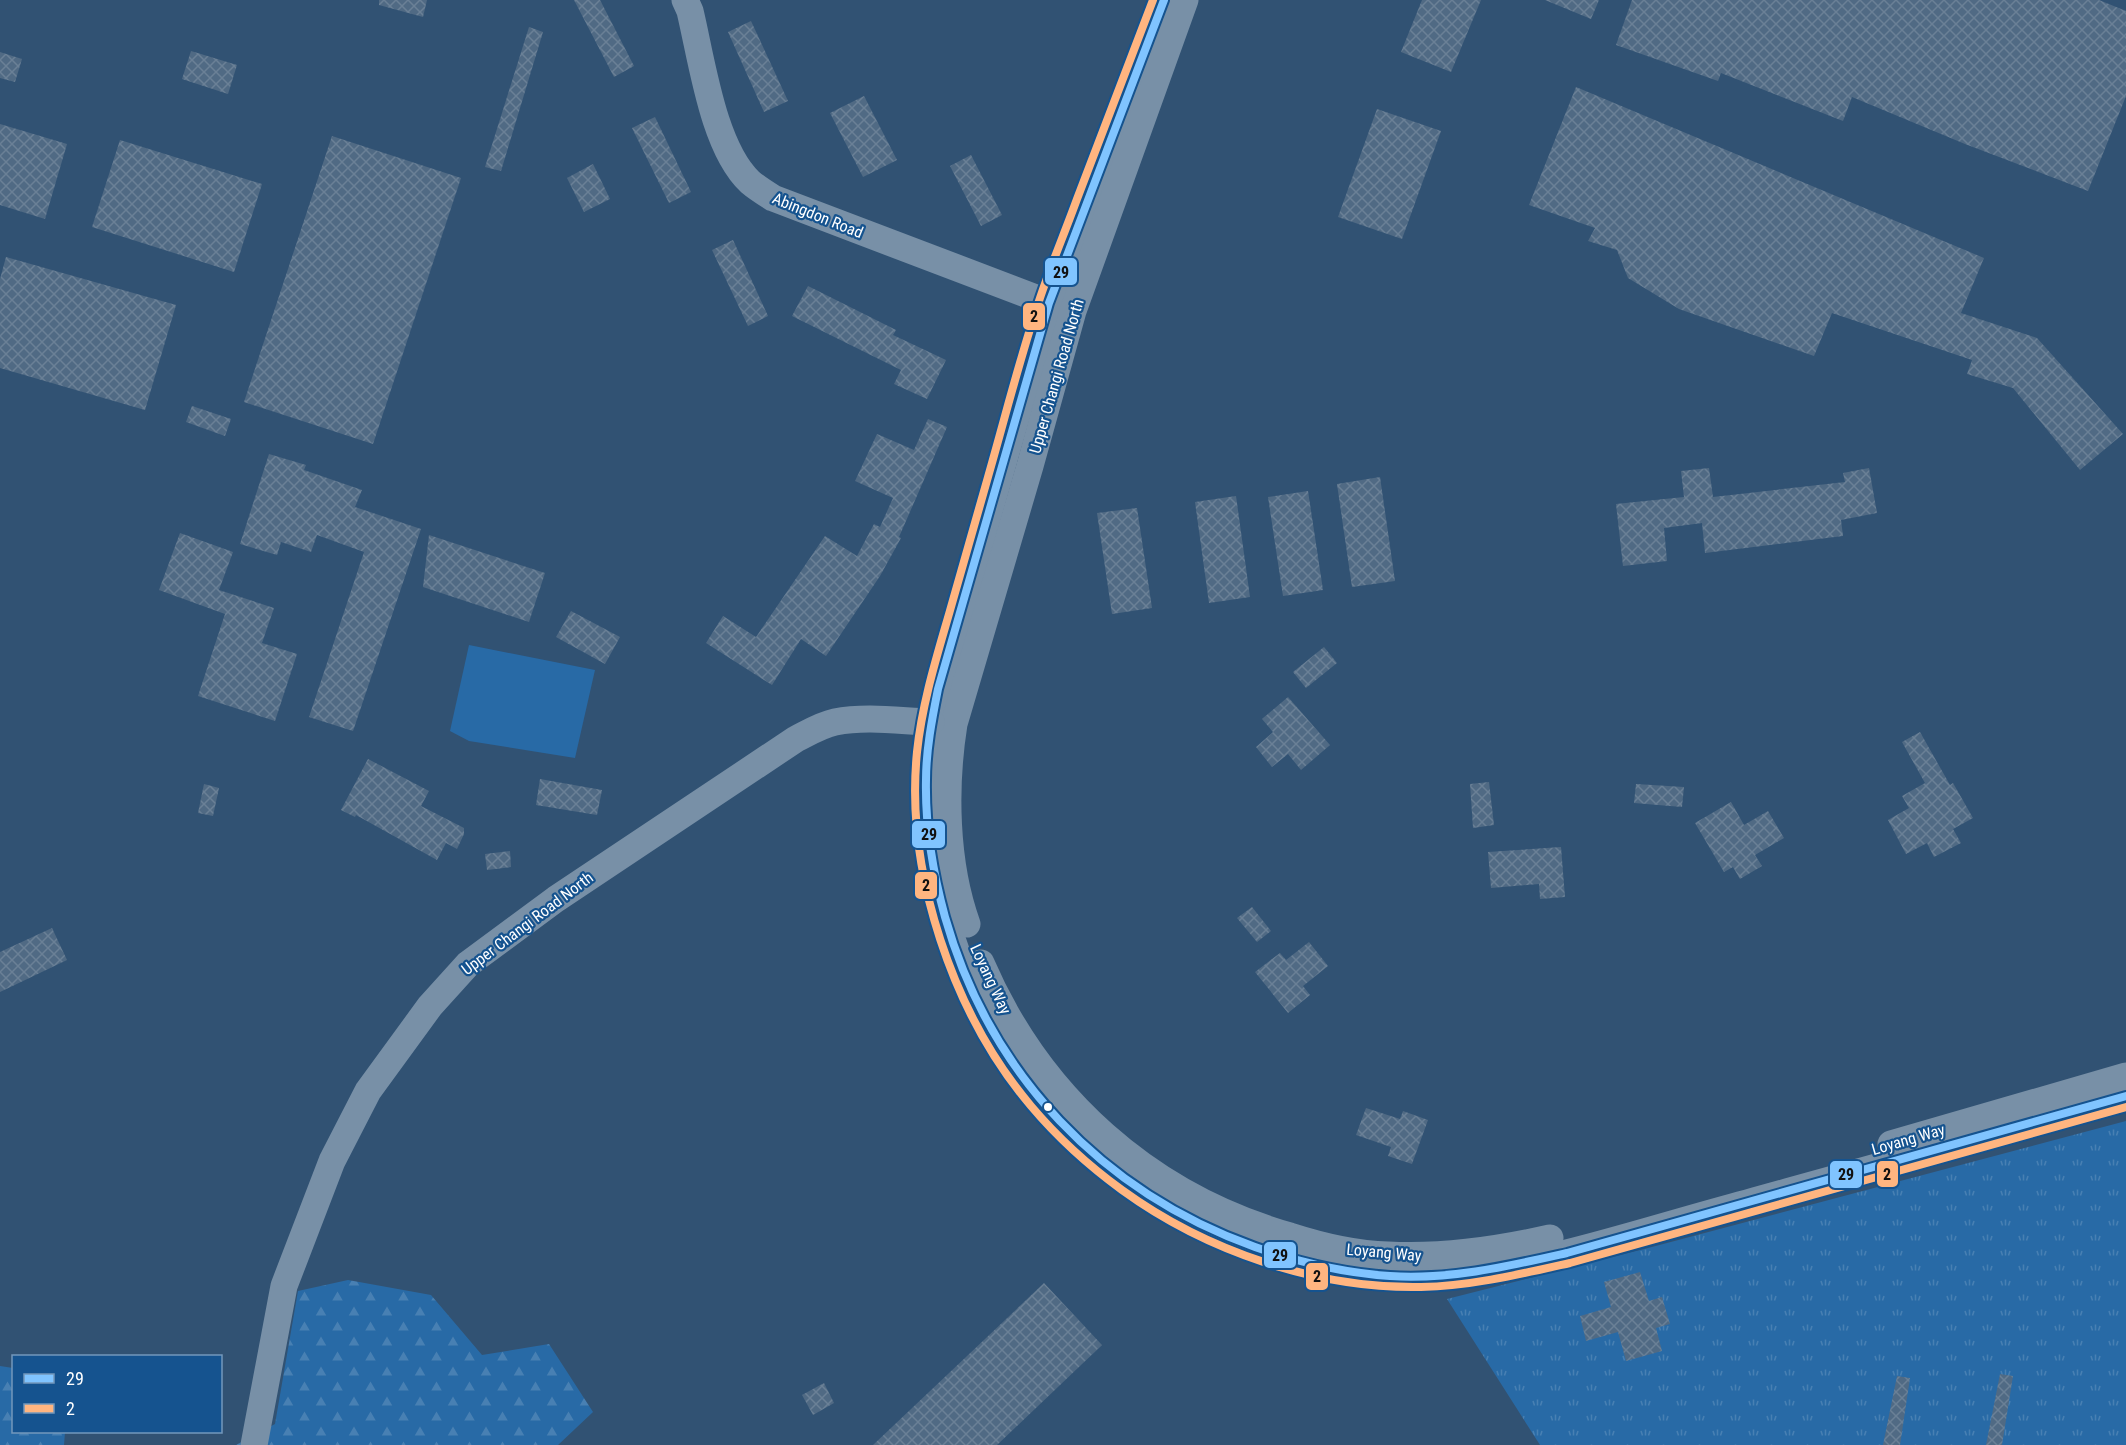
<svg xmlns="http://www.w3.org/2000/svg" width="2126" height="1445" viewBox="0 0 2126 1445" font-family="'Roboto Condensed',sans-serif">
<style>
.grass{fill:url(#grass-tufts)}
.forest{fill:url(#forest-firs)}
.pitch{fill:#286aa6}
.building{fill:url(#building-cross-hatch)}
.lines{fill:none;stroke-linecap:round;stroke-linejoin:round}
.minor{stroke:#7890a7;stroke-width:27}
.bus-1-casing{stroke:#15538f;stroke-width:12}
.bus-2-casing{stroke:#15538f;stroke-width:12}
.bus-1{stroke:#80c4ff;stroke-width:8}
.bus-2{stroke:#ffb580;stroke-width:8}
.bus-dot{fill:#fff;stroke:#15538f;stroke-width:2}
.labels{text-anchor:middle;stroke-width:4.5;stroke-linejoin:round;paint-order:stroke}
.street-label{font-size:16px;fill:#fff;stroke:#15538f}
.line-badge{stroke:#15538f;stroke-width:2}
.pale-badge-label{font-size:16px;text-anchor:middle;font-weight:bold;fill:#111}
</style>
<defs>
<pattern id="grass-tufts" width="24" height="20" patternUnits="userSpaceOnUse" patternTransform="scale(1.5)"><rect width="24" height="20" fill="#286aa6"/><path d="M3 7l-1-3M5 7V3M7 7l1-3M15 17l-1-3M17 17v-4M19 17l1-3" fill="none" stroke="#4880b3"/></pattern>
<pattern id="forest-firs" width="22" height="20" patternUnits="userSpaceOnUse" patternTransform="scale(1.5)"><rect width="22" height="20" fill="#286aa6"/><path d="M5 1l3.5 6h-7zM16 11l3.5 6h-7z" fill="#4880b3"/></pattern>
<pattern id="building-cross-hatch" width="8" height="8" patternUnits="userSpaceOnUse" patternTransform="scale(1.5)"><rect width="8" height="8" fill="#506a84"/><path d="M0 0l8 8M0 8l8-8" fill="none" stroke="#6a8096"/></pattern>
</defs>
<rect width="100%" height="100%" fill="#315273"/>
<path class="grass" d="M2126,1121v324h-586l-93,-146 205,-52z"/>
<g class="forest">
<path d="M348,1280l83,15 51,60 67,-11 44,68 -35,33h-322l39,-21 23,-133z"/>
<path d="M0,1366l13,2 1,64h51l-1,13h-64z"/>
</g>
<path class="pitch" d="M469,645l126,25 -20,88 -106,-17 -19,-10z"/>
<g class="building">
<path d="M379,0h48l-4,17 -44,-12z"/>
<path d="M574,0h26l34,66 -20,11z"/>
<path d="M1422,0h59l-30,72 -50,-20z"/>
<path d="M1545,0h54l-8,19z"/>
<path d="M1632,0h467l27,11v85l-38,95 -123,-47 -113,-47 -9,24 -122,-48 -3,8 -102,-36z"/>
<path d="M751,21l37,80 -24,11 -36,-80z"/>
<path d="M529,27l14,5 -42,139 -16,-4z"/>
<path d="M191,51l46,14 -9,29 -46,-15z"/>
<path d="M0,52l22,7 -7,23 -15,-4z"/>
<path d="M1576,87l408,171 -23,55 76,25 86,96 -43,36 -67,-82 -46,-14 5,-14 -140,-47 -18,43 -135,-47 -51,-31 -11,-28 -29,-9 7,-13 -66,-23z"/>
<path d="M864,96l33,64 -34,17 -33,-64z"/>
<path d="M1377,109l64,22 -39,108 -64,-22z"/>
<path d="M655,117l36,75 -22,11 -37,-75z"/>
<path d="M0,124l67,20 -22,75 -45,-14z"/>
<path d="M332,136l129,42 -88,266 -129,-42z"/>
<path d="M120,140l142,44 -28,88 -142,-45z"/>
<path d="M971,155l31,60 -21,11 -31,-60z"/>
<path d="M593,164l17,35 -26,13 -17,-34z"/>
<path d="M733,240l35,76 -20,10 -36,-76z"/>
<path d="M6,257l170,48 -31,105 -145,-42v-89z"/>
<path d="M808,286l88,44 -3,5 53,25 -19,39 -33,-15 7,-14 -109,-54z"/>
<path d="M192,406l39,13 -6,17 -39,-14z"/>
<path d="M928,419l19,8 -48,110 2,1 -21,38 -54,80 -25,-17 -29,46 -66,-42 17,-27 33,21 69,-101 32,20 17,-32 6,3 13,-29 -38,-17 22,-47 37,16z"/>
<path d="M269,454l37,11 -2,5 58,20 -7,17 66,22 -68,202 -44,-14 55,-165 -47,-17 -6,17 -30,-10 -4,13 -37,-11z"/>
<path d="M1709,468l4,29 132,-15 -2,-9 26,-5 8,45 -36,7 2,16 -138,17 -3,-30 -38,5 3,33 -44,5 -7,-62 68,-7 -3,-26z"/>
<path d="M1380,477l15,104 -43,6 -15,-103z"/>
<path d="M1308,491l15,99 -40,6 -15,-99z"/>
<path d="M1236,496l14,101 -41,6 -14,-101z"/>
<path d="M1137,508l15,100 -40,6 -15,-101z"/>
<path d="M180,533l53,19 -14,38 55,18 -12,35 35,11 -22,67 -77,-25 27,-82 -66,-24z"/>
<path d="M429,535l116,38 -16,49 -106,-35z"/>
<path d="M571,611l49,26 -15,27 -49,-27z"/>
<path d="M1324,647l13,16 -31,25 -13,-16z"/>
<path d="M1288,697l42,48 -29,25 -13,-16 -16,13 -16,-20 17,-15 -11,-13z"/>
<path d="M1920,732l30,53 3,-2 20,35 -20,11 8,14 -27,14 -7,-14 -21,11 -18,-34 21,-12 -7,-12 23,-13 -23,-41z"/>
<path d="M368,759l61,32 -8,15 43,22v6l-7,15 -11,-6 -9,17 -81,-45 -1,2 -14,-7z"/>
<path d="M540,779l62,11 -5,25 -61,-10z"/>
<path d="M1489,782l5,43 -21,3 -3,-44z"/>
<path d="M204,784l15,4 -6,28 -15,-3z"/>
<path d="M1636,784l48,3 -2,20 -48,-4z"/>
<path d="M1731,802l13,23 24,-14 16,27 -29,17 7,11 -22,13 -7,-12 -9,5 -29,-49z"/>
<path d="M1561,847l4,50 -25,2 -1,-15 -48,4 -3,-36z"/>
<path d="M510,851l1,16 -24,3 -2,-16z"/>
<path d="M1252,907l19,24 -14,11 -20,-24z"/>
<path d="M52,928l15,32 -67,32v-40z"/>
<path d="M1309,942l19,24 -25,20 7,9 -22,18 -33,-41 25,-19 6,7z"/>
<path d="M1366,1108l34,11 3,-8 25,9 -16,44 -24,-8 3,-9 -35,-12z"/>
<path d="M1640,1272l9,29 13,-4 8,27 -14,4 6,23 -36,10 -8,-29 -32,9 -6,-25 31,-9 -7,-25z"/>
<path d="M1044,1283l58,62 -105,100h-124z"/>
<path d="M2000,1374l13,2 -11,69h-16z"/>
<path d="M1897,1376l13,2 -10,67h-17z"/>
<path d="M824,1383l10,20 -21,12 -11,-20z"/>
</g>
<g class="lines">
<g class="minor">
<path d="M685,0l5,11c12,50 23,136 60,171 7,6 15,11 23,16l292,111"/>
<path d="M1164,0l-115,303 -111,386c-7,35 -13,69 -12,104 2,93 33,188 83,265 71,110 187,181 313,208 45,10 90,14 136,8 97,-12 194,-46 289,-71 126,-35 253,-70 379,-107"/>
<path d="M967,924c-22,-61 -23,-137 -13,-200l76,-258 43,-155 112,-311"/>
<path d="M981,963c58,135 168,233 309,273 31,10 65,18 98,19 55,3 109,-5 162,-17"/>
<path d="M1891,1144l235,-68"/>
<path d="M254,1445l30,-159 48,-125 36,-70 62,-85 38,-42 88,-65 240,-160c12,-6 25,-14 39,-17 31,-6 65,-1 96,0"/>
</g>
<defs>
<path id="bus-1" d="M1164,0l-115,303 -111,386c-6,30 -12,61 -12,91 -1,46 7,93 19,137 45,158 157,275 310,330 43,15 89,26 135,29 60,4 119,-10 177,-23l559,-157"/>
<path id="bus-2" d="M1153,0c-25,66 -51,133 -76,199 -12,33 -26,66 -37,99 -20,59 -35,120 -52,179 -13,46 -26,91 -39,137 -13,45 -27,90 -32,138 -12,120 36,262 114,354 27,32 58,60 91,84 84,61 195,99 299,97 50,-1 100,-13 149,-24l556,-156"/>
</defs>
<use href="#bus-1" class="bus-1-casing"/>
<use href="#bus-2" class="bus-2-casing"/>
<use href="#bus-1" class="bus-1"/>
<use href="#bus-2" class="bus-2"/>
</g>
<circle class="bus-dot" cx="1048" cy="1107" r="5"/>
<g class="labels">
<g class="street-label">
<text transform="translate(818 215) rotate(22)" y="6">Abingdon Road</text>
<text transform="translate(1056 376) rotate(-74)" y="6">Upper Changi Road North</text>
<text transform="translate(527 923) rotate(-37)" y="6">Upper Changi Road North</text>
<text transform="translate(991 979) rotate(65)" y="6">Loyang Way</text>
<text transform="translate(1908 1139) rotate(-16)" y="6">Loyang Way</text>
<text transform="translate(1384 1252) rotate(5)" y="6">Loyang Way</text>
</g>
</g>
<g class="line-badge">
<rect x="1044" y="257" width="34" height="29" rx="6" fill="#80c4ff"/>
<rect x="1022" y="302" width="24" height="29" rx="6" fill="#ffb580"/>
<rect x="911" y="820" width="35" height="29" rx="6" fill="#80c4ff"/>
<rect x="914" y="871" width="24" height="29" rx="6" fill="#ffb580"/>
<rect x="1876" y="1160" width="23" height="28" rx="6" fill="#ffb580"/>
<rect x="1829" y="1160" width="34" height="29" rx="6" fill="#80c4ff"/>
<rect x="1263" y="1241" width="34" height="28" rx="6" fill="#80c4ff"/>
<rect x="1305" y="1262" width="24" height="29" rx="6" fill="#ffb580"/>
</g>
<g class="pale-badge-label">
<text x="1061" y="278">29</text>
<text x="1034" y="322">2</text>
<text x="929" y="840">29</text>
<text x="926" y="891">2</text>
<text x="1887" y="1180">2</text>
<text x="1846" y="1180">29</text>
<text x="1280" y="1261">29</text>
<text x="1317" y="1282">2</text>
</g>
<rect x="12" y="1355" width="210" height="78" fill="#15538f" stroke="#7398bc" stroke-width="1.5"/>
<rect x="24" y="1374" width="30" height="9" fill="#80c4ff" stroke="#7398bc" stroke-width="1.5"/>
<text x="66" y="1385" font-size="18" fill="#ffffff">29</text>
<rect x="24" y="1404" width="30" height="9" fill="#ffb580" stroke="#7398bc" stroke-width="1.5"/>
<text x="66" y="1415" font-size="18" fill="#ffffff">2</text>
</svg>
